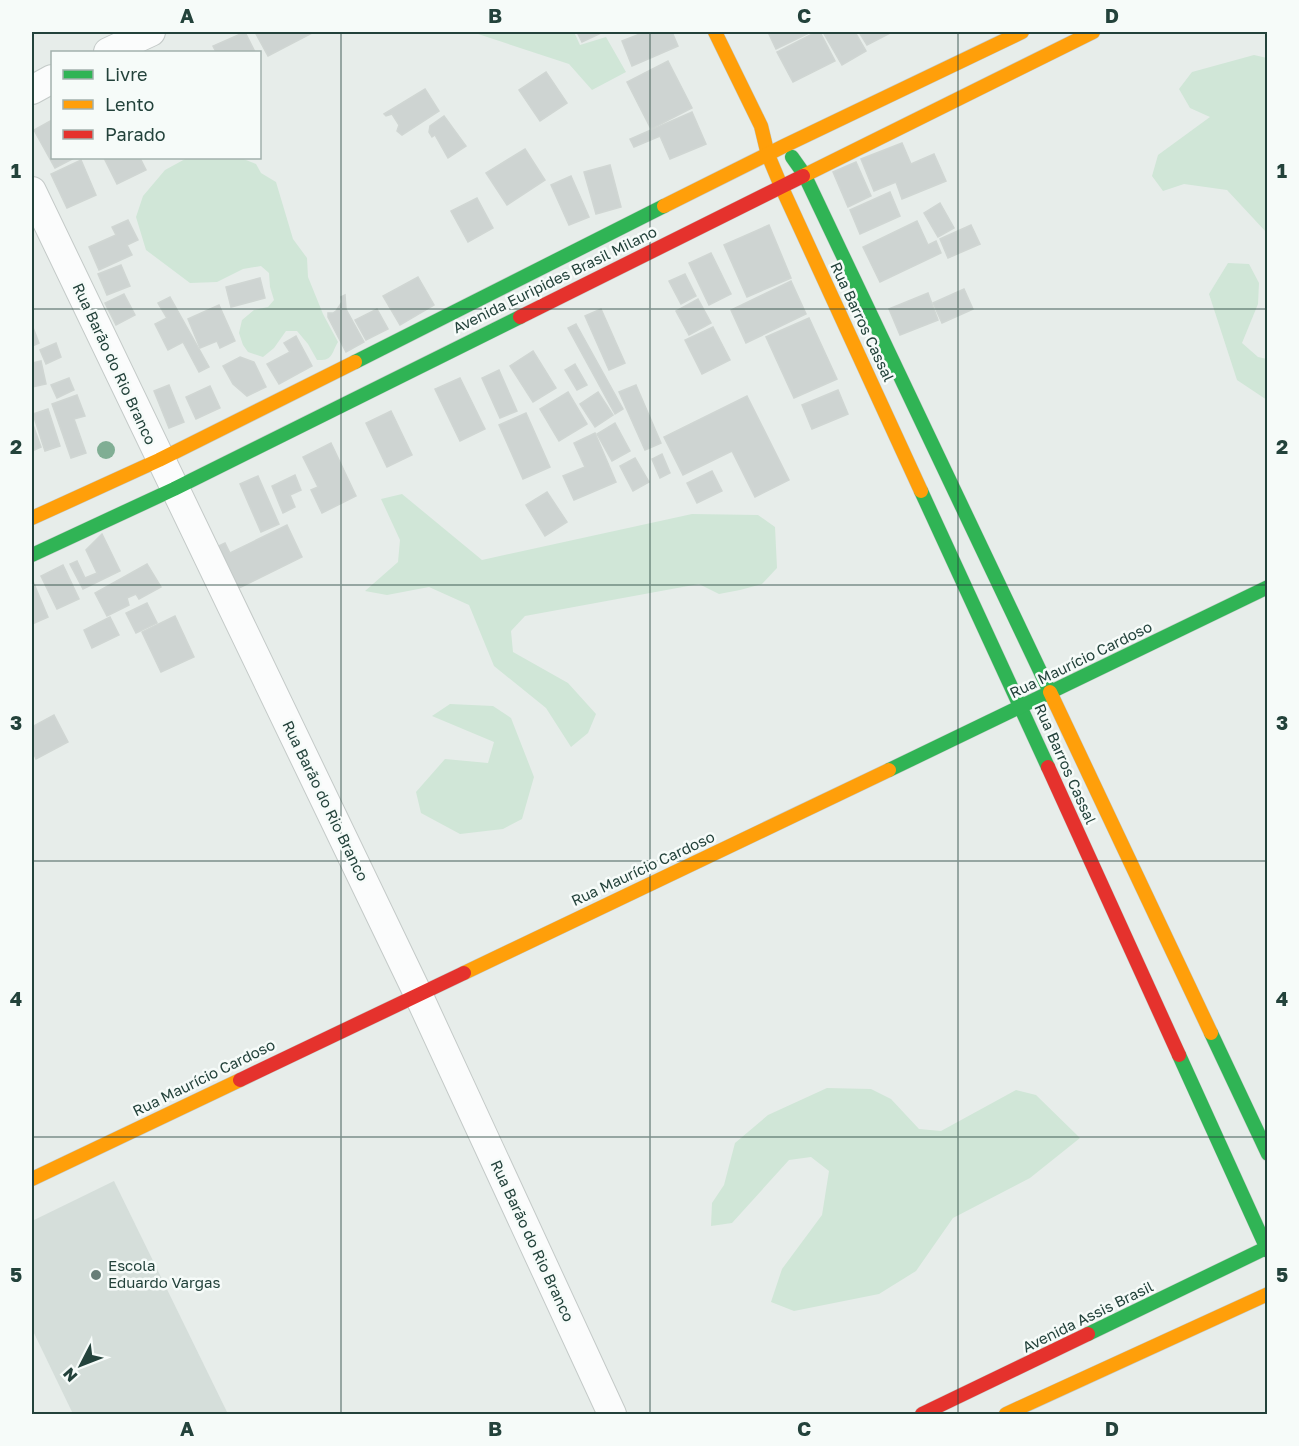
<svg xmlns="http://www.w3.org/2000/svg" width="1299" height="1446" viewBox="0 0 1299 1446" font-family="'Golos Text',sans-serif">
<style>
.built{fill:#d5deda}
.green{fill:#d0e6d7}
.building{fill:#ced4d2;stroke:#d0d6d3;stroke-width:1.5}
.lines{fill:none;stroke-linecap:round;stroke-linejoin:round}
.street-casing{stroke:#c4cac8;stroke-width:30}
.fast-casing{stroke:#c3cac7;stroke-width:15}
.slow-casing{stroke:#c3cac7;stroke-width:15}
.jam-casing{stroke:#c3cac7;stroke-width:15}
.street{stroke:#fbfcfc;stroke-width:28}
.fast{stroke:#30b455;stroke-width:14}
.slow{stroke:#ff9f0a;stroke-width:14}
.jam{stroke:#e5322d;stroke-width:14}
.tree{fill:#80ae94}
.grid{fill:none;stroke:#23423b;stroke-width:1.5;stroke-opacity:0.55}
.poi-dot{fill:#687e78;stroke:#f6fbf9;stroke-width:2}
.labels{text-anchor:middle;stroke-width:5;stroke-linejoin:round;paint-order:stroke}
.street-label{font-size:15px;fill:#23423b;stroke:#f6fbf9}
.poi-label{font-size:15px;fill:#23423b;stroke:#f6fbf9;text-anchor:start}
.neatline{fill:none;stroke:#23423b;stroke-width:2}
.grid-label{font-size:20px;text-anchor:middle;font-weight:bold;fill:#23423b}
</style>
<rect width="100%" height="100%" fill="#e7edea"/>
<path class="built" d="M114,1181l114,233h-155l-41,-85v-108z"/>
<g class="green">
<path d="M472,32h102l6,13 26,-8 20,35 -34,18 -23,-26z"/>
<path d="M1254,55l13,3v175l-40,-43 -43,-6 -21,7 -11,-15 6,-21 52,-38 -20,-9 -11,-19 13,-17z"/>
<path d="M187,158h54l15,6 5,9 15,9 17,57 14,19 1,19 15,37 15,28c-7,12 -5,19 -21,18l-9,-16 -11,-13h-11l-12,17 -11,9 -15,-5 -5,-7 -4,-12 3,-13 12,-10 14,-3 6,-7 -4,-13 -1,-14 -8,-7 -18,3 -26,13 -27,1 -44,-33 -10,-33 7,-21 22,-26z"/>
<path d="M1228,263l21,1 10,19 -1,21 -16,39 16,14 9,2v41l-30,-20 -28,-86z"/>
<path d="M402,494l80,66 210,-46 66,1 17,12 2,41 -15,16 -22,6 -21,4 -20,-10 -174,32 -14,15 2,21 55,31 28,31 -8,19 -17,14 -25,-39 -52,-42 -25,-61 -40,-18 -42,8 -22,-4 33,-29 2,-22 -19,-41z"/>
<path d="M450,704l43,2 18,12 23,59 -12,42 -19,10 -43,5 -39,-21 -5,-21 29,-33 43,4 6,-21 -62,-26z"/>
<path d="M827,1088l44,1 20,10 28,30 22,2 75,-41 20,5 44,43 -50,40 -77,40 -37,53 -37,23 -85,17 -23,-9 11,-33 40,-54 7,-44 -18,-14 -22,3 -57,63 -21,3 1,-23 12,-18 11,-42 33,-28z"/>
</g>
<g class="building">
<path d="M245,32l10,20h-39l-3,-6z"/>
<path d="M255,32h57v1l-44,23z"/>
<path d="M577,32h26l-21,10z"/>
<path d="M645,32h27l6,14 -46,20 -10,-25z"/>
<path d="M768,32h43l-35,17z"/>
<path d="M816,32h4l15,29 -42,21 -16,-30z"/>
<path d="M823,32h32l11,19 -24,14z"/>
<path d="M859,32h33l-25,13z"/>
<path d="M668,61l24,47 -41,21 -24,-47z"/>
<path d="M546,72l21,31 -27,18 -21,-31z"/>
<path d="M425,89l14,22 -37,24 -5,-4 2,-6 -7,-11 -6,2 -2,-2z"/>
<path d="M692,112l14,32 -36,15 -10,-23 -26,11 -4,-8z"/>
<path d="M444,116l22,30 -18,12 -13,-23 -3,2 -3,-5 1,-6z"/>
<path d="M52,120v38h22l-19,10 -21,-38z"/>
<path d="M902,143l9,21 23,-10 12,27 -44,18 -6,-17 -22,9 -13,-32z"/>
<path d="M525,149l20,31 -38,25 -21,-32z"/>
<path d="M104,158h36l6,12 -29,14z"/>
<path d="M81,160l15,35 -29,13 -16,-34z"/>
<path d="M856,162l15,34 -23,11 -15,-35z"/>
<path d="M610,165l11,42 -25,7 -12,-42z"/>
<path d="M571,176l18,41 -20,8 -18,-40z"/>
<path d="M890,192l10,24 -40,18 -10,-24z"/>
<path d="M477,198l16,30 -25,14 -17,-31z"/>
<path d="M940,203l14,25 -16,9 -14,-24z"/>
<path d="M128,220l10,20 -11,5 5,10 -33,15 -10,-23 27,-12 -4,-8z"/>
<path d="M917,221l11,24 8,-4 5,12 -61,29 -17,-35z"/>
<path d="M769,225l22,53 -44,19 -23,-52z"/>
<path d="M971,225l9,19 -32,14 -8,-19z"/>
<path d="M711,253l20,41 -22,11 -20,-42z"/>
<path d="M121,265l9,21 -23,9 -9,-21z"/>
<path d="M685,274l11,22 -15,8 -12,-23z"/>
<path d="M418,277l16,28 -34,20 -17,-29z"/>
<path d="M260,278l5,20 -34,9 -5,-20z"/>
<path d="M791,281l15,33 -60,29 -15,-33z"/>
<path d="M964,289l9,20 -31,14 -9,-20z"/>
<path d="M928,293l10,27 -38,15 -11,-26z"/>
<path d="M124,294l11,21 -19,10 -11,-22z"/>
<path d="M345,295l1,14 18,33 -18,10 -18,-35v-4h5l3,-2 6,-9 -1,-5z"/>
<path d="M170,297l39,70 -10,5 -16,-30 -15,8 -13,-26 12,-6 -9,-15z"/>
<path d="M698,299l13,24 -22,12 -13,-24z"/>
<path d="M219,305l16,36 -15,7 -3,-7 -17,7 -12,-29z"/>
<path d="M377,309l11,20 -22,11 -11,-20z"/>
<path d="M601,309l24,54 -16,7 -24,-54z"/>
<path d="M809,318l28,61 -43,19 -28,-61z"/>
<path d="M576,324l47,85 -8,5 -47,-86z"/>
<path d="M32,325l7,18 -7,3z"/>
<path d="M713,327l17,33 -28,14 -17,-34z"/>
<path d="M296,336l16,30 -33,18 -12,-20 23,-12 -6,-9z"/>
<path d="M56,343l5,14 -15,7 -6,-14z"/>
<path d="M533,351l23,37 -23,14 -23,-36z"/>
<path d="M240,357l14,5 12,25 -19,9 -14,-12 -10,-18z"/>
<path d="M41,361l5,23 -14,3v-24z"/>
<path d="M575,364l12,21 -10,5 -12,-20z"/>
<path d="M499,370l18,41 -17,7 -18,-40z"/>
<path d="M69,378l5,12 -17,8 -6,-13z"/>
<path d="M460,378l25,51 -25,12 -25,-52z"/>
<path d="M169,385l15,37 -15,6 -15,-37z"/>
<path d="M636,385l25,58 -16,7 -26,-58z"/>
<path d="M210,386l10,22 -24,11 -10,-22z"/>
<path d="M838,390l10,24 -36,15 -10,-24z"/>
<path d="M568,392l19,32 -28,17 -19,-32z"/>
<path d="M598,392l15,23 -18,12 -15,-23z"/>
<path d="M77,395l8,21 -11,3 12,34 -15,5 -19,-54z"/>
<path d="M747,396l42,84 -34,17 -23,-46 -49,24 -19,-38z"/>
<path d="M48,409l12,37 -15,5 -12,-37z"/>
<path d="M391,411l21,44 -25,12 -21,-44z"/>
<path d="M526,413l24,54 -27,12 -24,-54z"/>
<path d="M32,422l9,25 -9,4z"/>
<path d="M615,423l15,28 -18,10 -15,-27z"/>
<path d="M595,433l21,49 -42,18 -11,-24 22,-9 -11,-24z"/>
<path d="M331,443l25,53 -34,17 -11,-23 7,-3 -15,-30z"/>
<path d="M662,454l8,19 -10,5 -8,-19z"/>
<path d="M635,458l14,24 -16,9 -13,-25z"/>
<path d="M712,471l10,20 -25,12 -10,-20z"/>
<path d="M295,475l6,15 -11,5 5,12 -12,6 -11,-27z"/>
<path d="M258,476l21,48 -18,8 -21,-48z"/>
<path d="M547,492l20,30 -22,14 -19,-31z"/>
<path d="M287,525l15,32 -69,34 -21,-42 13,-6 5,10z"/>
<path d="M102,534l18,37 -37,18 -13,-25 7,-3 8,17 12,-5 -11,-23z"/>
<path d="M147,564l14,23 -22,12 -3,-5 -9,4 2,7 -22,11 -12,-23z"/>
<path d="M63,565l16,34 -22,10 -16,-33z"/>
<path d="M32,579l16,38 -16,7z"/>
<path d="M147,603l10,20 -21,10 -10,-20z"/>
<path d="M175,616l19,41 -33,15 -19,-40z"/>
<path d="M110,617l9,18 -27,13 -8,-18z"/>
<path d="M54,715l14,27 -32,17 -4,-10v-22z"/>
</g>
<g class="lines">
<defs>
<g id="street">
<path d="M108,52l43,-20"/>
<path d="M32,90l20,-11"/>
<path d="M32,191l386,803 194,420"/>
</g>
<g id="fast">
<path d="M792,157l12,17 246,518"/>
<path d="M355,362l309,-156"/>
<path d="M921,491l127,276"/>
<path d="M32,555l142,-66 346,-172"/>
<path d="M889,770l379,-183"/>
<path d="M1211,1033l57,121"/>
<path d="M1179,1055l89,196"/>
<path d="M1088,1334l180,-87"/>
</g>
<g id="slow">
<path d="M715,32l46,94 7,29 13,31 140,305"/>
<path d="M803,176l290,-144"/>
<path d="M664,206l120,-60 238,-114"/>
<path d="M32,518l127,-58 196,-98"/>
<path d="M1050,692l161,341"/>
<path d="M464,973l425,-203"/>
<path d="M32,1179l208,-99"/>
<path d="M1006,1414l262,-120"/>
</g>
<g id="jam">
<path d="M520,317l283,-141"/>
<path d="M1048,767l131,288"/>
<path d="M240,1080l224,-107"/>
<path d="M922,1414l166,-80"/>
</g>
</defs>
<use href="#street" class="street-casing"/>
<use href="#fast" class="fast-casing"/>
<use href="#slow" class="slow-casing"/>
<use href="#jam" class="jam-casing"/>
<use href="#street" class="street"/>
<use href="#fast" class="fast"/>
<use href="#slow" class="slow"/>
<use href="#jam" class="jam"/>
</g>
<circle class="tree" cx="106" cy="450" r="9"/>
<path class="grid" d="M341,32v1382M650,32v1382M958,32v1382M32,309h1236M32,585h1236M32,861h1236M32,1137h1236"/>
<circle class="poi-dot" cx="96" cy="1275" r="6"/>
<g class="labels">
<g class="street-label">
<text transform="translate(555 280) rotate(-26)" y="5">Avenida Euripides Brasil Milano</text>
<text transform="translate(862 322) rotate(65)" y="5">Rua Barros Cassal</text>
<text transform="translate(114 364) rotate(65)" y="5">Rua Barão do Rio Branco</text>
<text transform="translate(1081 660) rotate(-26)" y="5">Rua Maurício Cardoso</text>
<text transform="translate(1065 764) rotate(66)" y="5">Rua Barros Cassal</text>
<text transform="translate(325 801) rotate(64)" y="5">Rua Barão do Rio Branco</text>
<text transform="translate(643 869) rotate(-25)" y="5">Rua Maurício Cardoso</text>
<text transform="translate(204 1078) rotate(-26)" y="5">Rua Maurício Cardoso</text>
<text transform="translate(532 1241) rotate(65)" y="5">Rua Barão do Rio Branco</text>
<text transform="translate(1088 1317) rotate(-26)" y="5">Avenida Assis Brasil</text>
</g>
<g class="poi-label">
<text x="108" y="1271">Escola<tspan x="108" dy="17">Eduardo Vargas</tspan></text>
</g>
</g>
<rect width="1299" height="1446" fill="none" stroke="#f6fbf9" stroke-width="66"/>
<rect x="51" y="51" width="210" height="108" fill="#f6fbf9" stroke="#a2b1ad" stroke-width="1.5"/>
<rect x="63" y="70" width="30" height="9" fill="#30b455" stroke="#a2b1ad" stroke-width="1.5"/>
<text x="105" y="81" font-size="18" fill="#23423b">Livre</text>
<rect x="63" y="100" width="30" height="9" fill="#ff9f0a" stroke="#a2b1ad" stroke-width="1.5"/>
<text x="105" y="111" font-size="18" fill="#23423b">Lento</text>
<rect x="63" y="130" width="30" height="9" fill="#e5322d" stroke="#a2b1ad" stroke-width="1.5"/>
<text x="105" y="141" font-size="18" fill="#23423b">Parado</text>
<g transform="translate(81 1365) rotate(228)" stroke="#f6fbf9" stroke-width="4.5" paint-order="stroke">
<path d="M0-4.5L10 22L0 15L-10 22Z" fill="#23423b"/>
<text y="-9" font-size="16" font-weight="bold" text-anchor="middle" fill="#23423b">N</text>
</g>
<rect x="33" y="33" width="1233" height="1380" class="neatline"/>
<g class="grid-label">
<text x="187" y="23">A</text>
<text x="495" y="23">B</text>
<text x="804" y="23">C</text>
<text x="1112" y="23">D</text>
<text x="16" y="178">1</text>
<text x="1282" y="178">1</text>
<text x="16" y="454">2</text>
<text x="1282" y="454">2</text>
<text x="16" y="730">3</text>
<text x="1282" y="730">3</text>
<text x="16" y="1006">4</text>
<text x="1282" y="1006">4</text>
<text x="16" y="1282">5</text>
<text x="1282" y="1282">5</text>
<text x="187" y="1436">A</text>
<text x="495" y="1436">B</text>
<text x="804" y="1436">C</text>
<text x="1112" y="1436">D</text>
</g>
</svg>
